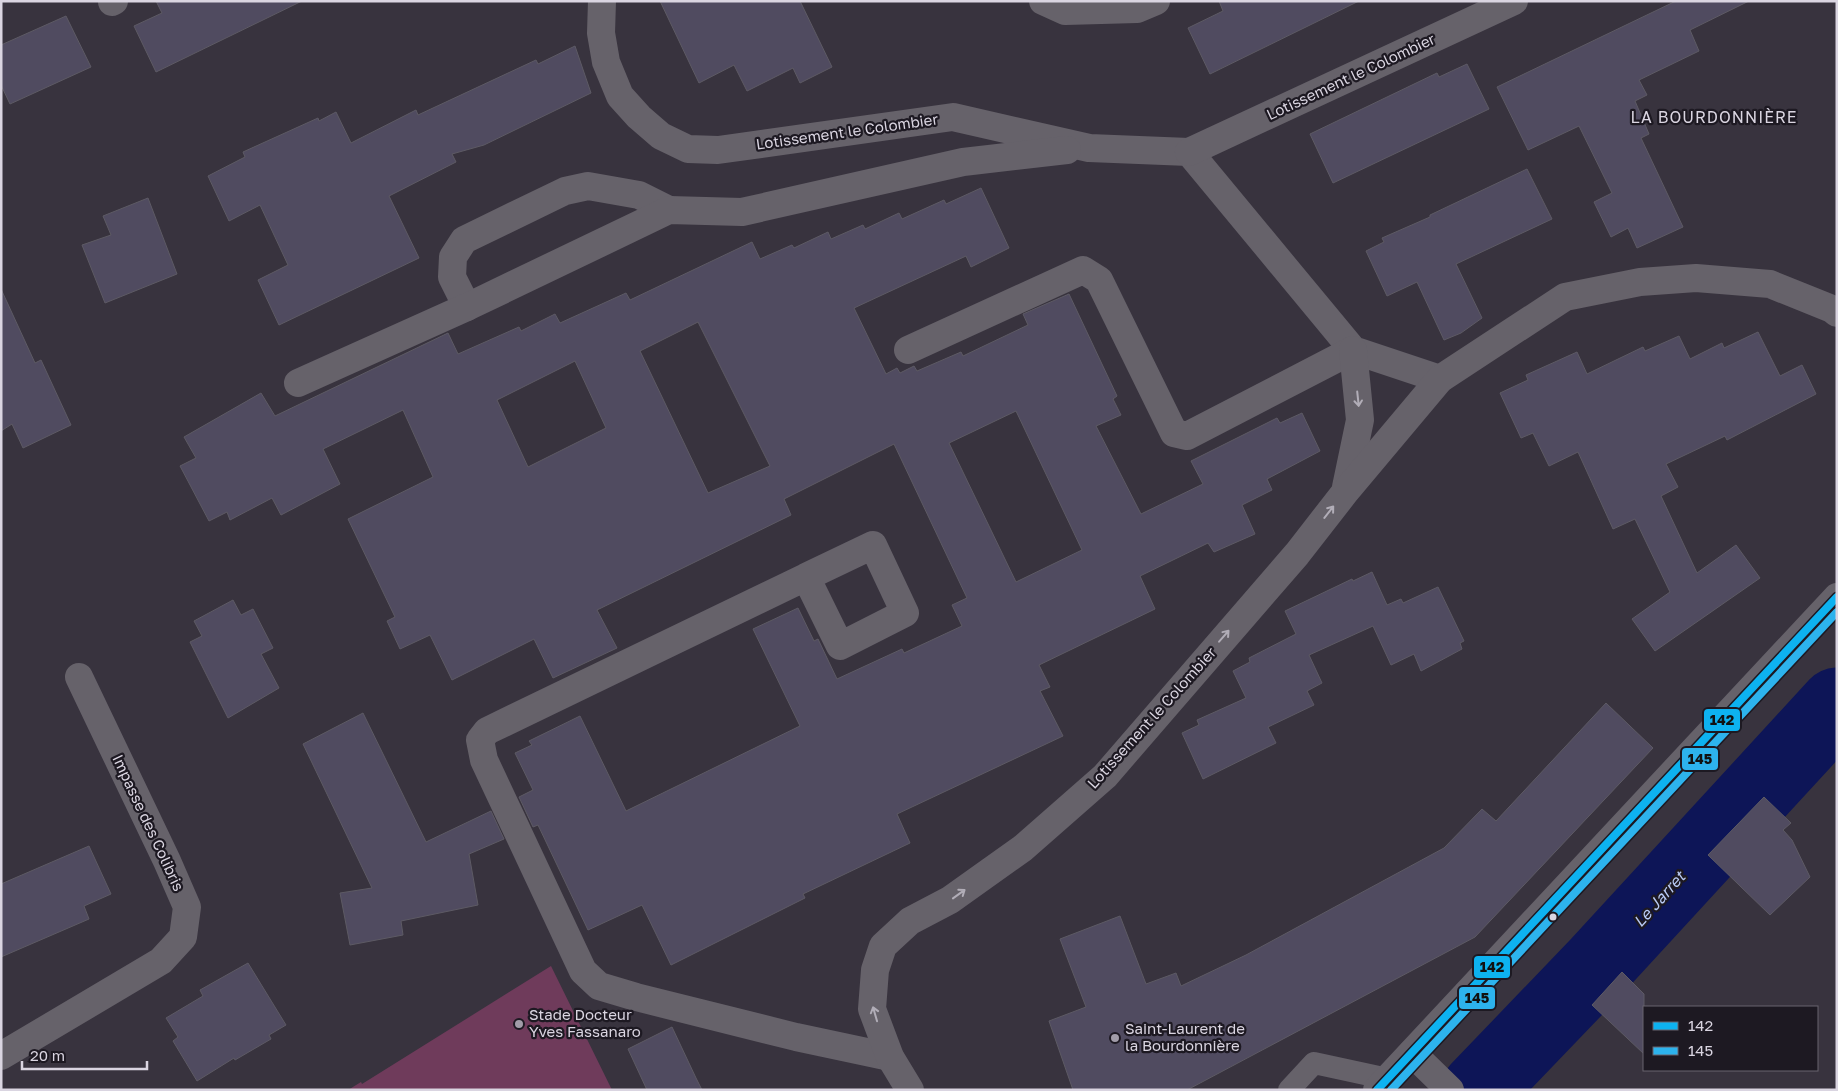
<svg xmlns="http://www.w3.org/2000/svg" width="1838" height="1091" viewBox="0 0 1838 1091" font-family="'Golos Text',sans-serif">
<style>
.green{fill:#6f3b5b}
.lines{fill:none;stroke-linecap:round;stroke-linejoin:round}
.river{stroke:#0d1557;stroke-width:75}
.building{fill:#504b60;stroke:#5d5a64;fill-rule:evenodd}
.lane{stroke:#66626a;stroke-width:22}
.street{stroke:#66626a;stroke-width:28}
.secondary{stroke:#66626a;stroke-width:28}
.bus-1-casing{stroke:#1d1922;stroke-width:11}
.bus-2-casing{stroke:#1d1922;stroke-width:11}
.bus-1{stroke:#0db2f0;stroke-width:8}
.bus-2{stroke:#2db3ed;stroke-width:8}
.oneway{stroke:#b1adb7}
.bus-dot{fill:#dad5e1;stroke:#1d1922;stroke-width:2}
.poi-dot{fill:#a19ca8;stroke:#1d1922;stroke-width:2}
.labels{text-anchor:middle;stroke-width:4.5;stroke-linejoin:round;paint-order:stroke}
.street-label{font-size:15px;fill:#dad5e1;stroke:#1d1922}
.poi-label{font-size:15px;fill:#dad5e1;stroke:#1d1922;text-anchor:start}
.neighbourhood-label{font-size:16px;letter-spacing:1px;fill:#dad5e1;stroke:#1d1922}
.water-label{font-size:16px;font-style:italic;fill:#b9caf5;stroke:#1d1922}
.line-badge{stroke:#1d1922;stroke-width:2}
.pale-badge-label{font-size:14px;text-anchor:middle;font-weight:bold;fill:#111}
</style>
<rect width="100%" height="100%" fill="#38333e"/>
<path class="green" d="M551,966l61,124h-264l13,-8 1,2z"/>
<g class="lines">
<path class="river" d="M1478,1090l120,-125 239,-260"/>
</g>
<g class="building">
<path d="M156,1h146l-146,71 -22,-46 28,-13z"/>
<path d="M660,1h140l32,66 -32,16 -7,-15 -46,23 -13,-26 -35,18z"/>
<path d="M1219,1h140l-149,73 -22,-46 35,-17z"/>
<path d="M1676,1h73l-59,29 9,21 -60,29 8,15 -12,6 14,33 -8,4 42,89 -46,21 -9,-20 -17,9 -17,-35 18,-9 -33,-67 -51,24 -31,-63z"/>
<path d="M66,16l25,51 -81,37 -9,-19v-40z"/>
<path d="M575,46l16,47 -107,52 -32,9 4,8 -67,34 30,62 -140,67 -21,-45 30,-15 -28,-60 -31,16 -21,-45 37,-19 -2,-5 75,-34 1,3 17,-9 15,31 65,-33 2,5 118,-55 2,4z"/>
<path d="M1467,64l22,45 -156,74 -23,-49 127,-61 2,4z"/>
<path d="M1527,169l25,50 -96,45 26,54 -21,15 -17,7 -27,-58 -30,14 -21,-45 18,-9 -2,-4 48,-21v-2z"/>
<path d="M981,188l28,60 -38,19 -5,-11 -112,52 32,66 11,-6 3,5 14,-7 3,5 44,-19 2,4 65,-31 -5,-11 46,-20 48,102 -4,3 8,16 -25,11 45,88 62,-30 -12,-23 86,-43 3,5 22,-10 18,38 -53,28 5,11 -30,15 13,29 -41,18 -6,-9 -68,33 15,33 -116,56 11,22 -10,4 23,45 -166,78 13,29 -107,51 2,4 -134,67 -29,-60 -54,25 -50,-105 -5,2 -14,-30 14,-7 -18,-37 17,-8 -3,-4 51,-25 46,95 174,-85 -47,-97 45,-21 16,33 4,-2 19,40 65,-30 2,4 58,-27 -10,-21 15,-7 -73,-154 -110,55 7,16 -194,95 20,38 -64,30 -19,-39 -82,41 -22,-45 -30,14 -13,-28 8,-4 -47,-98 85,-42 -30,-67 -80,39 17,35 -59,31 -9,-17 -42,22 -3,-8 -18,9 -29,-55 16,-8 -12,-21 77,-44 14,23 173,-83 10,21 61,-27 2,4 34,-17 5,9 66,-30 4,7 122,-58 8,17 32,-14 2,3 34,-16 3,7 32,-14 2,4 34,-16 3,6 42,-19 2,4zM698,322l72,144 -62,27 -68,-142zM575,361l31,67 -78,39 -31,-67zM1016,411l66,139 -66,32 -67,-139z"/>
<path d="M148,198l29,76 -72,29 -23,-58 29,-10 -8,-19z"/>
<path d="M1,289l34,74 6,-3 30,65 -48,23 -11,-24 -11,7z"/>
<path d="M1758,332l22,44 22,-11 14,29 -89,46 -2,-4 -59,28 12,23 -17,9 36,77 39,-28 24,33 -105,73 -23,-32 38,-27 -35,-73 -22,10 -35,-77 -29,14 -16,-33 -12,5 -21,-45 28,-13 -2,-5 51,-23 10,22 56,-27 2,4 34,-15 11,23 32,-16 2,5z"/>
<path d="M1372,572l15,33 14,-6 2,4 35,-16 26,54 -4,2 2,6 -41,22 -7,-17 -23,11 -18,-39 -64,29 13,28 -15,8 7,14 -46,22 8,16 -73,36 -21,-46 17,-8 -2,-5 49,-22 -13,-27 17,-9 -1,-4 47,-24 -11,-23 67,-32 1,2z"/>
<path d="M233,600l8,15 12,-6 20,39 -12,6 18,34 -51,30 -38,-76 12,-6 -8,-15z"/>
<path d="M1606,703l47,45 -178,189 -288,153h-114l-24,-69 37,-14 -26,-68 60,-23 26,68 30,-11 5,13 65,-31 198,-107 38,-39 14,12z"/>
<path d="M363,713l63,129 65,-31 13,28 -35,15 9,51 -77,16 2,14 -53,10 -10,-52 32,-5 -69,-144z"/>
<path d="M1764,797l27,26 -8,7 9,10 18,37 -40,38 -62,-60z"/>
<path d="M89,846l22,48 -27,12 5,13 -88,38v-73z"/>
<path d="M248,963l38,62 -17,10 2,4 -36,21 -1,-2 -37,23 -24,-40 5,-4 -12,-19 37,-22 -3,-6z"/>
<path d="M1622,972l22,22v60l-52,-49z"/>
<path d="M672,1027l24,51 6,12h-55l-19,-41z"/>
</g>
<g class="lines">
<path class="lane" d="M1289,1090l25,-27 74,16"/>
<g class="street">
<path d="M602,1l-1,32 5,29 14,34 19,21 22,19 27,13 30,1 235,-33 136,31 100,4 164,198 87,29"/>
<path d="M1043,1l22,10 72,-2 19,-8"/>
<path d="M112,2l2,-1"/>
<path d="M1189,152l325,-151"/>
<path d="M467,307l-15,-30 1,-20 11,-17 101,-49 23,-5 51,9 30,15"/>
<path d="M908,350l175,-80 16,10 75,153 13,3 166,-86"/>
<path d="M298,383l169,-76 202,-97 73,2 221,-50 104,-12"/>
<path d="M1346,487l14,-67 -7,-70"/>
<path d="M806,577l67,-32 32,68 -65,33 -34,-69 -319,154 -7,9 4,20 99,211 16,15 37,11 160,40 94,20"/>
<path d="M1412,1053l38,37"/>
<path d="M1,1056l160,-95 22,-24 4,-30 -20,-46 -88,-184"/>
<path d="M910,1090l-20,-33 -18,-48 3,-39 8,-24 27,-25 40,-21 73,-52 82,-72 192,-222 49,-63 94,-112 125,-82 75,-15 56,-4 74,6 62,25 5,4"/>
</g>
<path class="secondary" d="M1377,1090l460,-493"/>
<defs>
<path id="bus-1" d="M1377,1090l460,-493"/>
<path id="bus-2" d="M1391,1090l446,-478"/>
</defs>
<use href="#bus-1" class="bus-1-casing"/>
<use href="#bus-2" class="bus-2-casing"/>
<use href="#bus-1" class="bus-1"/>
<use href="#bus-2" class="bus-2"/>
</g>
<defs><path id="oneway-shaft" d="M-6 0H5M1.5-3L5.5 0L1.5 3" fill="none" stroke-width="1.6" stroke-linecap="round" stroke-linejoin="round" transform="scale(1.25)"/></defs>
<g class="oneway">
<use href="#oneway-shaft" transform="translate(1358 399) rotate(84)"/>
<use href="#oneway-shaft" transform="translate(1329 512) rotate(-52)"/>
<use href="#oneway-shaft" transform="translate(1224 636) rotate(-49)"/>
<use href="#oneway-shaft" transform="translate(959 894) rotate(-36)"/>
<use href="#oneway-shaft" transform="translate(875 1014) rotate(-106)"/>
</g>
<circle class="bus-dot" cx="1553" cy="917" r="4.5"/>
<g class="poi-dot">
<circle cx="519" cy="1024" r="5"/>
<circle cx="1115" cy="1038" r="5"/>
</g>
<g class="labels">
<g class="street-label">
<text transform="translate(1351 77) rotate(-25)" y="5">Lotissement le Colombier</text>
<text transform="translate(847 132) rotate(-8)" y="5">Lotissement le Colombier</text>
<text transform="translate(1152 718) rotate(-48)" y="5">Lotissement le Colombier</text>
<text transform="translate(148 823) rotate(65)" y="5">Impasse des Colibris</text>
</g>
<g class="poi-label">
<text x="529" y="1020">Stade Docteur<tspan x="529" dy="17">Yves Fassanaro</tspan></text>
<text x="1125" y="1034">Saint-Laurent de<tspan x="1125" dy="17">la Bourdonnière</tspan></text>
</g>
<g class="neighbourhood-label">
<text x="1714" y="123">LA BOURDONNIÈRE</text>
</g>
<g class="water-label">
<text transform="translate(1659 899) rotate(-48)" y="6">Le Jarret</text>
</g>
</g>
<g class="line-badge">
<rect x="1703" y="708" width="38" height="24" rx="5" fill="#0db2f0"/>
<rect x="1681" y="747" width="38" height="24" rx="5" fill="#2db3ed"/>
<rect x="1473" y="955" width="38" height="24" rx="5" fill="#0db2f0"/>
<rect x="1458" y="986" width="38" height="24" rx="5" fill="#2db3ed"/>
</g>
<g class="pale-badge-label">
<text x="1722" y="725">142</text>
<text x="1700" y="764">145</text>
<text x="1492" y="972">142</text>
<text x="1477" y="1003">145</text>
</g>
<rect width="1838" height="1091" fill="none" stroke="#dad5e1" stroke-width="5"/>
<rect x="1643" y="1006" width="175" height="65" fill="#1d1922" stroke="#69646e"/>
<rect x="1653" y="1022" width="25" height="8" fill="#0db2f0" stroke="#69646e"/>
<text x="1688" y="1031" font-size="15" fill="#dad5e1">142</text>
<rect x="1653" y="1047" width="25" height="8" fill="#2db3ed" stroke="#69646e"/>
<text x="1688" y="1056" font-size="15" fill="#dad5e1">145</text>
<path d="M22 1061v8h125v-8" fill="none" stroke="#dad5e1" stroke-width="2.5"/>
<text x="30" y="1061" font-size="15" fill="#dad5e1" stroke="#1d1922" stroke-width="4" paint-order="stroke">20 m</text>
</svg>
